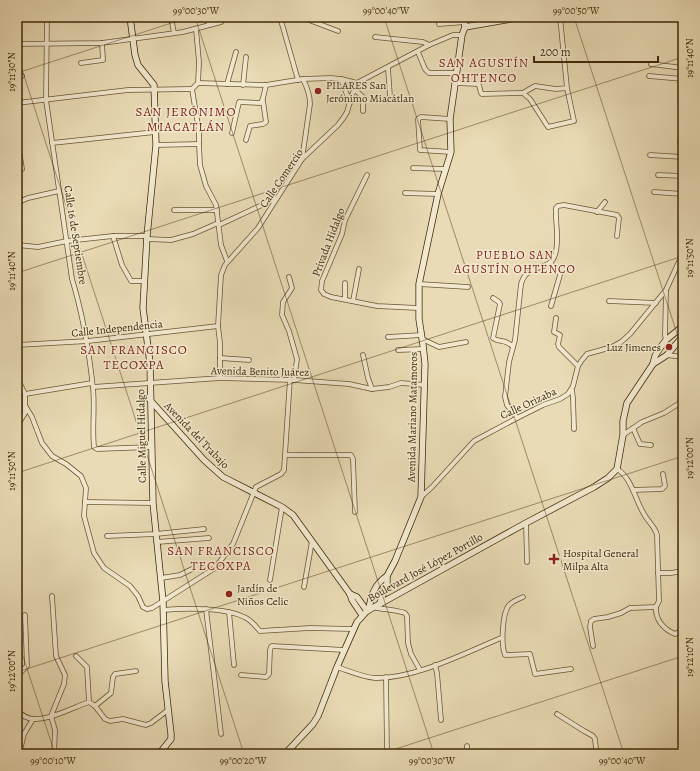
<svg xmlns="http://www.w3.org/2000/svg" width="700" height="771" viewBox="0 0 700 771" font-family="Alegreya,serif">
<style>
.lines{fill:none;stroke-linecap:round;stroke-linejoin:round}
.street-casing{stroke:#6a5632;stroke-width:5.5}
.secondary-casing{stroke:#3f2907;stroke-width:7}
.street{stroke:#f1e8cf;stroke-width:4}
.secondary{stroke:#f1e8cf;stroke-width:5.5}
.ticks{fill:none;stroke:#3f2907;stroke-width:1;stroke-opacity:0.45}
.poi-dot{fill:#8f2418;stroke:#f1e8cf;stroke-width:1.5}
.labels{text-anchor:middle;stroke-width:3;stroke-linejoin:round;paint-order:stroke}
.poi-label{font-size:11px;fill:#3f2907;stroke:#f1e8cf;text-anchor:start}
.street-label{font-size:11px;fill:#3f2907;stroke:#f1e8cf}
.neighbourhood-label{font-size:12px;letter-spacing:1px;fill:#7a1f14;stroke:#f1e8cf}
.quarter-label{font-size:13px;letter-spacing:1px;fill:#7a1f14;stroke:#f1e8cf}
.neatline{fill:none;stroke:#3f2907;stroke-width:1.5}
.ticks-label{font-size:10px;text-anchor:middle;fill:#3f2907}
</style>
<rect width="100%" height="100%" fill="#e9dbb5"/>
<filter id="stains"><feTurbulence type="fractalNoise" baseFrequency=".005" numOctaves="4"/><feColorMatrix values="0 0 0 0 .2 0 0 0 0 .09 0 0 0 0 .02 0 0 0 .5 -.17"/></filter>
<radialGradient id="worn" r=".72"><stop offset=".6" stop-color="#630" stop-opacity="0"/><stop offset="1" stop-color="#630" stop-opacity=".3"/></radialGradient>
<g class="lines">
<defs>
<g id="street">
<path d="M47,17l-1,83 26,179c11,36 17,72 21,109 2,20 -1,40 1,59l3,2 54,-2"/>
<path d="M171,17l3,16"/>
<path d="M208,17l1,8"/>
<path d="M280,17l18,63"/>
<path d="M301,17l37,14"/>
<path d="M560,17l7,71 7,33 -26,6 -18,-28 -7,-6 12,-7 21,3 11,-1"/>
<path d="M439,24l26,-2"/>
<path d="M196,29l3,33 -1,21 -6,6 7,42v13l1,21 6,21 10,19 5,40 6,16"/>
<path d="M375,37l48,5 6,3"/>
<path d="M17,44l85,-1 81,-11 38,-10"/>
<path d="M418,52l7,17 4,4h28"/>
<path d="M81,63l22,-3 -1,-17"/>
<path d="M651,64l32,4"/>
<path d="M388,68l2,29"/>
<path d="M17,73l5,3"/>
<path d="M649,76l34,3"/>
<path d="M341,79l9,24"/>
<path d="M198,83l68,2 37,-6 28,-1 10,1 16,4"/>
<path d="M357,83l72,-38 24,-10h9"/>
<path d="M456,83l22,1 1,1 2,8 1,1 41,-1"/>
<path d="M227,84l9,-32"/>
<path d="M243,85l3,-28"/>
<path d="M354,89l9,8v14"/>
<path d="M17,103l111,-13 64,-1"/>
<path d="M450,119l-29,-2 -3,2 2,31 31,2"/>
<path d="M232,133l7,-31 22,1 2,-5 3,-13"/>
<path d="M246,140l4,-14 13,-2 3,-2 -3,-21"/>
<path d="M52,143l103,-11"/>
<path d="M680,143h3"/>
<path d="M156,145l43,-1"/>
<path d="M17,147l2,3 3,19"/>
<path d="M650,155l33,2"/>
<path d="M302,159l8,-55c0,-9 -3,-17 -7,-25"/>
<path d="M413,168l32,1"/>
<path d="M367,175l-22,45 -3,14 -20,47 -1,9 3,4 7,3 46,9 41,2"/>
<path d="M658,175l25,1"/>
<path d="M654,192l29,2"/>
<path d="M405,193l33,1"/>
<path d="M17,203l11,-5 31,-7"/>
<path d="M174,210h43"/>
<path d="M597,212l8,-10"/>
<path d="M219,225l58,-27"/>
<path d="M113,236l9,29 9,16h13"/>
<path d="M147,239l24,1 22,-6 25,-11"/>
<path d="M17,245l21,2 29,-6 46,-5h34"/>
<path d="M550,263l9,9 1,3 -9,31"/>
<path d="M289,277l3,11 -9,14 -1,13 7,16 8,28 -3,21"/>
<path d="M419,284l49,3"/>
<path d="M666,291l-1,44 1,5"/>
<path d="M493,298l6,4 1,2 -7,34c6,5 12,0 20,9"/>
<path d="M345,299v-16"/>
<path d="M353,301l6,-32"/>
<path d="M609,301l47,2"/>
<path d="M556,318l-2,14 6,3 -2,9 1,3 19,19"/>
<path d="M388,337l34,-2"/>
<path d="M422,339l17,8 27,-5"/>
<path d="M17,345l71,-4 130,-15"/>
<path d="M398,350l26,-1"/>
<path d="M363,355l5,23 4,11"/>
<path d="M667,355l16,2"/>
<path d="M220,358l29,2"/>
<path d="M17,378l8,16"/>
<path d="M220,378v-35l-2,-17 3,-51 4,-10 33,-37 44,-69 36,-34 6,-8 3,-5 5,-17 5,-12"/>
<path d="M93,387l127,-9 74,2 55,4 23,5 17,-2 12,-4 24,2"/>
<path d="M572,390l1,8 1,31"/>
<path d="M25,394l67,-11"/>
<path d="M26,407l6,10 10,26 10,13 14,8 15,12 5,12 -2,28 10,37 10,15 26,18 8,10 5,11 4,2 5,-1 63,-40 18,-24 23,-57 25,-13 3,-4 6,-91"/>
<path d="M517,418l-10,-13 -2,-8 4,-35 6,-22 6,-56c6,-22 29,-12 34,-29 5,-16 0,-31 1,-47l2,-2 6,-1 53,10 2,3 -2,18"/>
<path d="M17,426l8,-13v-19"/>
<path d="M633,428l7,16 11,1"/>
<path d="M623,435l19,-13 22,-9 19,-12"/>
<path d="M286,455h65l2,4 2,53"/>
<path d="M617,469c15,9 18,31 27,45 4,8 11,12 13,21l2,66 -3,6"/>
<path d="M633,490l29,-1 3,-3 -2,-12"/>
<path d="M421,497l11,-10 42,-46 43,-23 26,-13 17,-6 8,-5 5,-8 5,-20 4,-6 5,-6 25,-7 9,-5 9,-8 36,-44 17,-37"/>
<path d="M85,502l68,1"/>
<path d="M526,523l1,39"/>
<path d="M107,536l49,-2 48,-5"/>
<path d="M157,542l52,-4"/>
<path d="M658,573h13l12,-2"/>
<path d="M161,578l19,-3 12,-6"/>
<path d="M270,580l12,-73"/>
<path d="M304,587l8,-46"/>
<path d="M52,596l4,60 9,19 -1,9 -13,32 4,14 -1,24"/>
<path d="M523,597c-5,2 -11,5 -14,8 -7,8 -8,40 -4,50l25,-1 5,20 36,-5"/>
<path d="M373,607c11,3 22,2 32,6l2,3 1,27 3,11 9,16"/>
<path d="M206,609l15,125"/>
<path d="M163,610c22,-2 63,-3 83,8 5,2 10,9 14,13l50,-3 43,1"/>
<path d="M229,612l5,53"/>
<path d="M593,646l-3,-19 1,-6 3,-2 14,-2 13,-4 9,-5 26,-1c-1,12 7,22 19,27l8,-4"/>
<path d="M76,656l11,11 2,35"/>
<path d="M435,665l2,8 4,47"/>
<path d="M337,667c12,4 25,10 38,11 40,1 90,-25 126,-40"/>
<path d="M18,675l9,-9 -2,-51"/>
<path d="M241,675l25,2 3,-3 1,-24 1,-3 1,-1 72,4"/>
<path d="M386,677l1,77"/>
<path d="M95,706l16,-13 2,-16 2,-3 21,-3"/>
<path d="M17,711c5,4 10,8 17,8 16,1 40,-12 55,-17l6,4 10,13 5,2 13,-2 23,6 5,-2 17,-13"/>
<path d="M557,714l27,17 9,5 2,3 1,10 -2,5"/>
<path d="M467,746v8"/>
<path d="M19,754l5,-20 9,-15"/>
</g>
<g id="secondary">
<path d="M130,17l5,38 3,10 16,20 2,60 -9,91 -4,72 7,55 3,140 10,98 2,80 6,53v5l-12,15"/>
<path d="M465,27l57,-10"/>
<path d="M653,364l14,-9 16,-19"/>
<path d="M150,400l54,60 19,17 59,30 11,8 57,79 2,6 10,15"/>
<path d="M350,594l7,3 10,14"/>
<path d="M380,603l7,-20v-7l8,-15 26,-64 4,-133 -2,-19 -4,-26v-35l19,-90 13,-42 -1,-33 12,-84 3,-8 -1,-10"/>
<path d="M369,609c2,-14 6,-25 18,-33"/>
<path d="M285,754l28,-30 5,-8 19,-49 20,-45 10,-11 159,-88 68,-36 14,-9 9,-9 6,-34v-14l4,-18 26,-39 2,-8 5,-8 6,-8 17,-14"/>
</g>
</defs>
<use href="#street" class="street-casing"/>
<use href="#secondary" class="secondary-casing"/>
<use href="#street" class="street"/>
<use href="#secondary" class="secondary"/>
</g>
<path class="ticks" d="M195,17l239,737M384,17l240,737M574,17l109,335M17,54l227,700M17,73l173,-56M17,273l666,-216M17,473l666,-217M17,638l38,116M17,672l666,-216M380,754l303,-98"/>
<g class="poi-dot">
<circle cx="318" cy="91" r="4"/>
<circle cx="669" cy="347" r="4"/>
<path d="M552 553h4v4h4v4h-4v4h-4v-4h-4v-4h4z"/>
<circle cx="229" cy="594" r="4"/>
</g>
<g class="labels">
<g class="poi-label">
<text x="326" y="89">PILARES San<tspan x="326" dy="13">Jerónimo Miacátlan</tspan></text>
<text x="661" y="351" text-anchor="end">Luz Jimenes</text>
<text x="563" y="557">Hospital General<tspan x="563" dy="13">Milpa Alta</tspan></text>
<text x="237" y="592">Jardín de<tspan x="237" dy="13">Niños Celic</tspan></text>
</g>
<g class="street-label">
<text transform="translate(281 178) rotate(-56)" y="4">Calle Comercio</text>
<text transform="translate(76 235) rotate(81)" y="4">Calle 16 de Septiembre</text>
<text transform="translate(328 242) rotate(-69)" y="4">Privada Hidalgo</text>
<text transform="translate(117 328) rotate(-6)" y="4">Calle Independencia</text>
<text transform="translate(260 371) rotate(1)" y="4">Avenida Benito Juárez</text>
<text transform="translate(528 403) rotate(-25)" y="4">Calle Orizaba</text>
<text transform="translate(412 417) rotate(-89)" y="4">Avenida Mariano Matamoros</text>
<text transform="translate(197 435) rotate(46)" y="4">Avenida del Trabajo</text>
<text transform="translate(141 436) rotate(-91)" y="4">Calle Miguel Hidalgo</text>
<text transform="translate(425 567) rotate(-29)" y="4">Boulevard José López Portillo</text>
</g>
<g class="neighbourhood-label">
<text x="515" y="259">PUEBLO SAN<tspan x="515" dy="14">AGUSTÍN OHTENCO</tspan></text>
</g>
<g class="quarter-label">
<text x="484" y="67">SAN AGUSTÍN<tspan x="484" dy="15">OHTENCO</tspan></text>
<text x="186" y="116">SAN JERÓNIMO<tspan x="186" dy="15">MIACATLÁN</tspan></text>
<text x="134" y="354">SAN FRANCISCO<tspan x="134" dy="15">TECOXPA</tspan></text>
<text x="221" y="555">SAN FRANCISCO<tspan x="221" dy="15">TECOXPA</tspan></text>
</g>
</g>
<rect width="700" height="771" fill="none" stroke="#e9dbb5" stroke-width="44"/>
<path d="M534 56v6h124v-6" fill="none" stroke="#3f2907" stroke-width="2"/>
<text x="540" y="56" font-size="12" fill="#3f2907" stroke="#f1e8cf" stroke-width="3" paint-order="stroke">200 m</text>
<rect x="22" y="22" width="656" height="727" class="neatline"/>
<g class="ticks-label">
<text x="196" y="14">99°00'30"W</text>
<text x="386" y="14">99°00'40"W</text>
<text x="576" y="14">99°00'50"W</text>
<text transform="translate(689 58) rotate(-90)" y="4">19°11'40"N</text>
<text transform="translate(11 72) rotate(-90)" y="4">19°11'30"N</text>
<text transform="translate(689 258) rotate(-90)" y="4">19°11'50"N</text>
<text transform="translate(11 271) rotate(-90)" y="4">19°11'40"N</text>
<text transform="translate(689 458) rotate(-90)" y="4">19°12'00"N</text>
<text transform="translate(11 471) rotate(-90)" y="4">19°11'50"N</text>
<text transform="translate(689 657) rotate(-90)" y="4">19°12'10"N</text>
<text transform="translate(11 671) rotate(-90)" y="4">19°12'00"N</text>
<text x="53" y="764">99°00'10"W</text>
<text x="243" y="764">99°00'20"W</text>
<text x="432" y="764">99°00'30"W</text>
<text x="622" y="764">99°00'40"W</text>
</g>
<rect width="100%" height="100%" filter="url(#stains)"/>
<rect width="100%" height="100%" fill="url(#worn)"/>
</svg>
